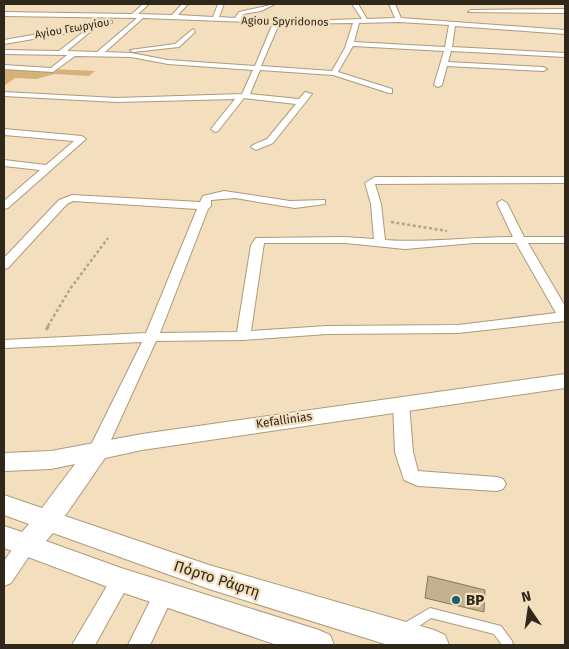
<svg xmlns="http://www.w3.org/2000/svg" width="569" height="649" viewBox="0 0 569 649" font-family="'Fira Sans',sans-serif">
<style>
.green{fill:#d4b278}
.building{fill:#c3b090;stroke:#897758}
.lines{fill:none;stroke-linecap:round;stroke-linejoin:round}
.lane-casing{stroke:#ad9a7b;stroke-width:2}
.street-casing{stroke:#ad9a7b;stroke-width:2}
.secondary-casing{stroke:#ad9a7b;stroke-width:2}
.path-far1{stroke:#b3a389;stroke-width:2.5;stroke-dasharray:3 2.5;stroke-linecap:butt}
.path{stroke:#b3a389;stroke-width:3;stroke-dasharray:4.5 3;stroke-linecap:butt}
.lane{fill:#fff;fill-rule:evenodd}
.street{fill:#fff;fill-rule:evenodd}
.secondary{fill:#fff;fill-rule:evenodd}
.poi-dot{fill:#17606f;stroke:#f3dfbe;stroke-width:2}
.labels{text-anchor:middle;stroke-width:4.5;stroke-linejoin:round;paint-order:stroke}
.far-street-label{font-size:11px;fill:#2e271a;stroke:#f3dfbe}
.street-label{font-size:12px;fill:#2e271a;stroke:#f3dfbe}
.near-street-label{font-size:15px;fill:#2e271a;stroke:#f3dfbe}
.near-poi-label{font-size:15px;font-weight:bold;fill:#2e271a;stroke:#f3dfbe;text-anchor:start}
</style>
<rect width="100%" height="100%" fill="#f3dfbe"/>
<path class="green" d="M4,67l91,4 -6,5 -34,-2 -19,5 -21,-1 -11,8z"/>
<path class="building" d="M428,576l57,14 -1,22 -59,-14z"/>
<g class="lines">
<defs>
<path id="lane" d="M430,608l71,18 11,15 1,4h-11l-8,-11 -63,-16 -22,15 -4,1 -4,-1 -1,-4 1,-4z"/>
<g id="street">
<path d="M143,4h6l-11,10 34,1 10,-11h6l-10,11 35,2 5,-13h6l-5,13 16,1 4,-6 36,-8 -14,7 -18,3 -2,4 59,3 62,-2 -10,-15h6l9,15 28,-1 -6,-14h6l6,14 164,12v4l-110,-8 -3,21 113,6v4l-114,-6 -3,11 95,5 4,2 -4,2 -96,-5 -5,19 -4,2 -4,-2 10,-34 -91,-5 -15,26 54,17v4h-3l-56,-18 -73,-5 -10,24 49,5 6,-7 7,2 -39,49 -17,7 -5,-3 2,-2 14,-6 29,-35 -52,-6 -26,33 -3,1 -4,-3 24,-30 -118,3 -113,-6v-4l113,6 125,-4 11,-24 -85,-6 -37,-7 -56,-1 -22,16 -49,-3v-4l47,3 16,-13 -63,-1v-4l55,1 27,-21 -82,14v-4l108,-19v2l-21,4v4l-24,20 30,1 40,-34 -133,-2v-4l128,2zM143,18l130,5 -18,43 -87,-6 -37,-7 -26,-1zM399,22l50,3 -4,22 -91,-5 5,-19zM353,23l-8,25 -13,23 -71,-5 18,-42z"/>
<path d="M565,9v4l-97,-1 3,-2z"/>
<path d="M193,29l2,3 -16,15 -46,5 -3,-2 45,-6z"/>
<path d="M4,129l78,7 4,3 -78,69 -4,1v-8l36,-31 -36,-4v-6l42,5 28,-24 -70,-6z"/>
<path d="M375,177h190v6l-190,1 6,20 4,36c42,3 85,-3 128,-3l-16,-34 5,-3 5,3 17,34h41v6h-37l37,63v15l-107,12 -131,1 -84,6 -87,1 -50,110 -3,4 -6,2 -6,-2 -3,-4 54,-109 -138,6v-8l142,-7 51,-124 -124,-8 -6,3 -59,64 -4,1v-11l55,-58 13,-5 128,7 3,-6 21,-5 66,10 35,-1v4l-30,4 -60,-10 -24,2v6l-3,3 -48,124 77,-1 14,-87 5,-7 89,-1 29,2 -3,-35 -6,-21zM264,243h81l60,6 69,-6h42l40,70 -98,12 -131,1 -76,5z"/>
<path d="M401,399l6,1 2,4 4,48 5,19 79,6 6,2 3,5 -3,5 -6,2 -79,-5 -14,-6 -9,-28 -2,-48 2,-4z"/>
<path d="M26,538l7,2 3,6 -25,37 -7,3v-25l15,-21z"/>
<path d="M121,571l7,3 3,6 -36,65h-23l42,-71z"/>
<path d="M164,585l7,2 3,7 -24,51h-22l29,-58z"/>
</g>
<path id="secondary" d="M565,374v14l-423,62 -37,8 -40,58 144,49 225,65 11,5 4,10h-61l-179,-56 -156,-56 -7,8 75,27 198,62 11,5 4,10h-57l-156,-53 -117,-44v-22l18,6 7,-8 -25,-9v-20l38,13 33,-44 -24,5 -47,2v-18l47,-2 91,-17z"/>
</defs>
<use href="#lane" class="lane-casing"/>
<use href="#street" class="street-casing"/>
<use href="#secondary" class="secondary-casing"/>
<g class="path-far1">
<path d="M391,222l56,9"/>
<path d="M48,326l22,-37 38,-51"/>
</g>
<path class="path" d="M46,330l3,-5"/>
<use href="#lane" class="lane"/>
<use href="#street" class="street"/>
<use href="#secondary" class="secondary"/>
</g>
<circle class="poi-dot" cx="456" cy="600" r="5"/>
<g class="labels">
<g class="far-street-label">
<text transform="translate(285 21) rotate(1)" y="4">Agiou Spyridonos</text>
<text transform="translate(72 28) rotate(-10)" y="4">Αγίου Γεωργίου</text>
</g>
<g class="street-label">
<text transform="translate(284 420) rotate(-8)" y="4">Kefallinias</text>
</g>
<g class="near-street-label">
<text transform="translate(217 579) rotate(18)" y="5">Πόρτο Ράφτη</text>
</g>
<g class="near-poi-label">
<text x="466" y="605">BP</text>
</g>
</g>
<rect width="569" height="649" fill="none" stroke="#2e271a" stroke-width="10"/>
<g transform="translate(529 609) rotate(347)" stroke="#f3dfbe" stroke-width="4" paint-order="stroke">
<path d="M0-4L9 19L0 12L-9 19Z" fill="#2e271a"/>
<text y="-8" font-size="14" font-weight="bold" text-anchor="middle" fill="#2e271a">N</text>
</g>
</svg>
